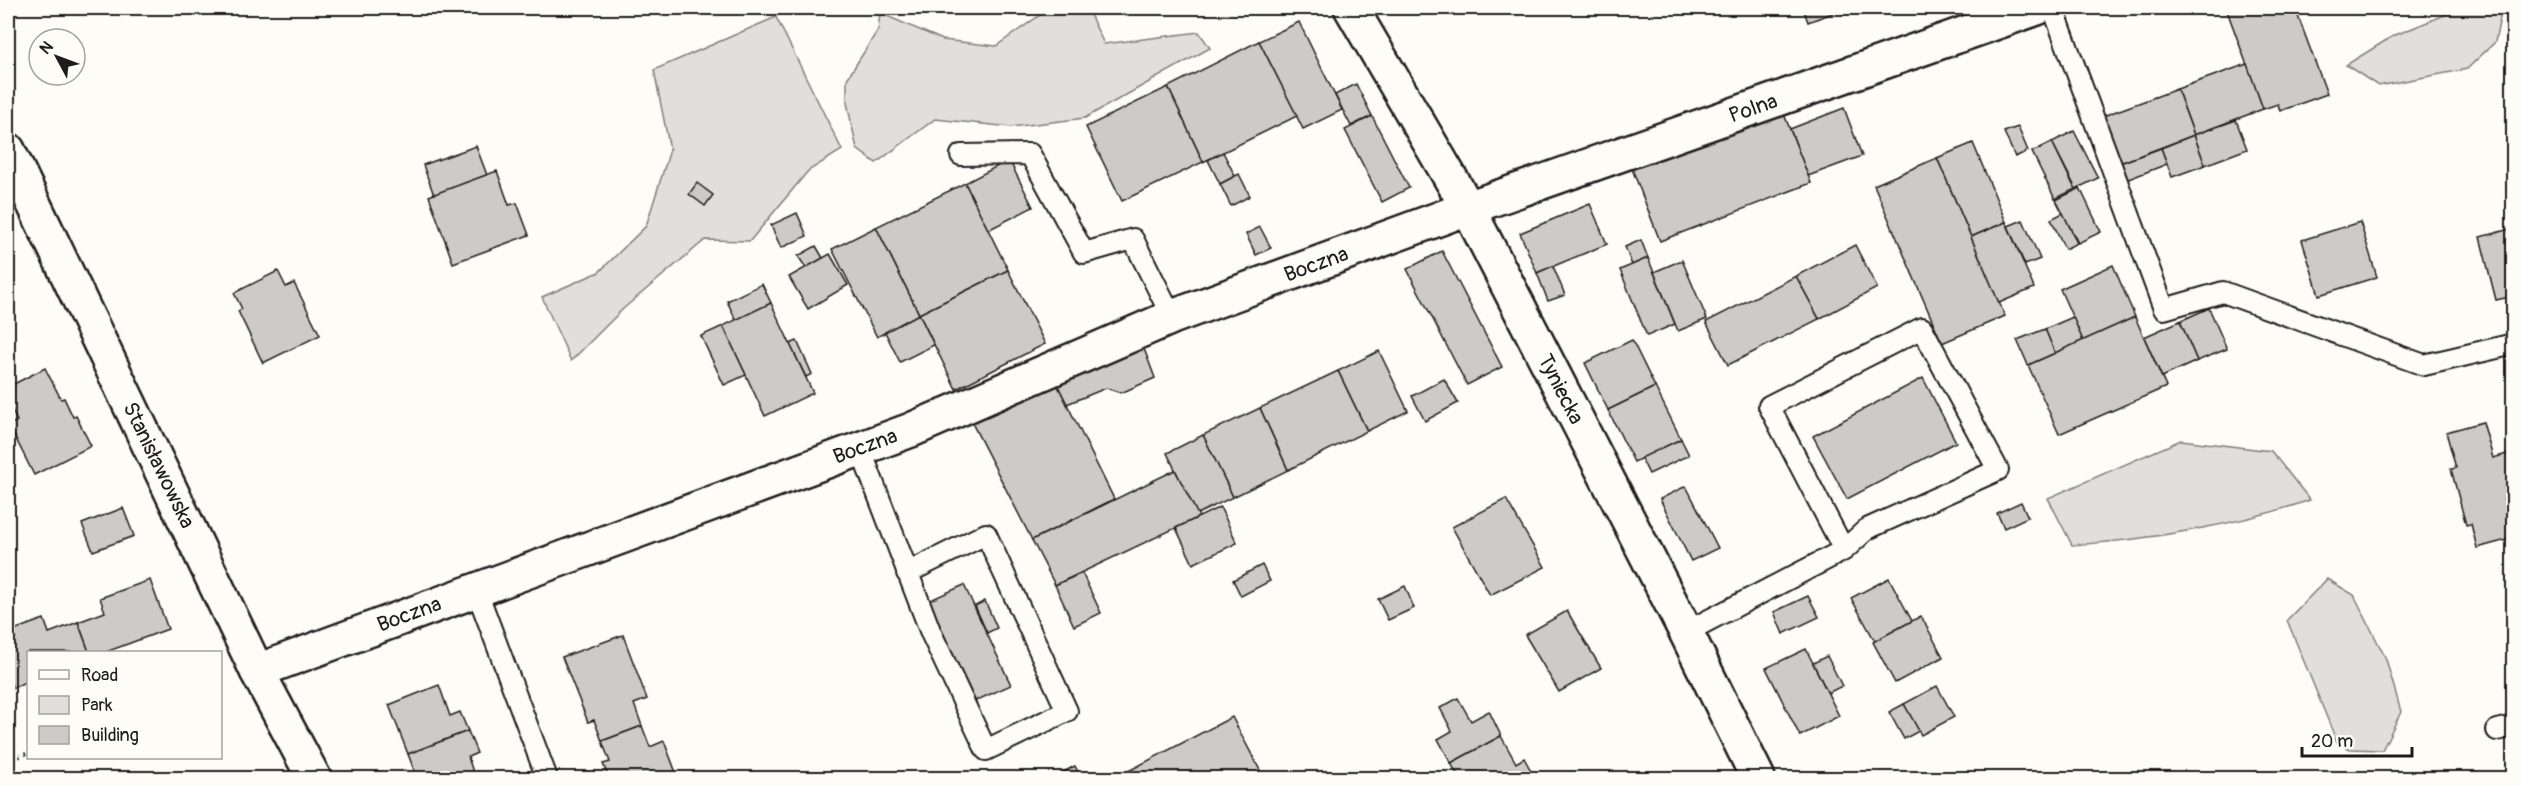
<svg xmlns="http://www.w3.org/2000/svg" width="2521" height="786" viewBox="0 0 2521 786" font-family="Pangolin,sans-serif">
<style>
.green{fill:#e0dfdb;stroke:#7e7e7c;stroke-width:1.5}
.building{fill:#cccbc8;stroke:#1c1c1c;stroke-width:1.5}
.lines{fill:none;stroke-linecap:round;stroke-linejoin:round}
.service-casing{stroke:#1c1c1c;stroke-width:24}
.minor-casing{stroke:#1c1c1c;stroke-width:38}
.tertiary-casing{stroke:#1c1c1c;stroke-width:38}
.path{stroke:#1c1c1c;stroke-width:4;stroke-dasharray:1.5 4.5;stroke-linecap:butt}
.service{stroke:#fdfcf7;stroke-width:20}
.minor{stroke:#fdfcf7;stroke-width:33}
.tertiary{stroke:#fdfcf7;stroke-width:33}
.labels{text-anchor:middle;stroke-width:5;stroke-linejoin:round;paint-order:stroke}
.street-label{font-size:21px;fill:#1c1c1c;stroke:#fdfcf7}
</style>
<rect width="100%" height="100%" fill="#fdfcf7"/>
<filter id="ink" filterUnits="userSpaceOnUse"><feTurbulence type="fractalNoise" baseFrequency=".0167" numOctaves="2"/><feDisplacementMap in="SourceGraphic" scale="12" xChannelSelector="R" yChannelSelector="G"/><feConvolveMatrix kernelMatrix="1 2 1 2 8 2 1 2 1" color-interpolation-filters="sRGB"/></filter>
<g filter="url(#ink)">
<g class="green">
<path d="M1050,8h37l17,36 95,-12 11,16 -125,70 -74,9 -76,-8 -59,44 -19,-14 -10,-46v-24l31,-49 2,-17 63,27 53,6z"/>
<path d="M2457,8h45l-7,34 -28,27 -89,17 -32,-21 47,-29 64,-26z"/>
<path d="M776,17l66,133 -34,21 -58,70 -45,-1 -81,68 -53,53 -29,-64 57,-25 47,-46 24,-76 -16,-80z"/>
<path d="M2181,440l90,11 39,49c-72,25 -162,40 -238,45l-24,-47z"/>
<path d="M2327,579l27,16 32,64 15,53 -19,38 -32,-1 -13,-7 -50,-122z"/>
</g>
<g class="building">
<path d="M1803,8h56l-16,6 -2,-4 -33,12z"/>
<path d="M2226,8h69l32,86 -47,17 -2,-7 -15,5z"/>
<path d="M1299,22l43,88 -39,19 -44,-88z"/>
<path d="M1259,41l38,75 -94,46 -35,-75z"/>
<path d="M2247,64l16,45 -69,26 -17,-46z"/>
<path d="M1356,84l16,32 -21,10 -16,-31z"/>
<path d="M1168,87l35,75 -81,39 -36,-74z"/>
<path d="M2177,89l17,46 -74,28 -17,-47z"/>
<path d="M1844,108l18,48 -54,20 -18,-47z"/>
<path d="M1782,109l29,74 -151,58 -29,-75z"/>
<path d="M1372,116l37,72 -27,14 -37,-72z"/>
<path d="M2236,120l11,29 -42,16 -11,-30z"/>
<path d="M2018,127l10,24 -13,6 -11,-25z"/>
<path d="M2074,131l24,47 -22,11 -24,-47z"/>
<path d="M2194,135l11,30 -33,12 -11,-29z"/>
<path d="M2052,142l23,47 -20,10 -23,-47z"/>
<path d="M1973,143l33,79 -35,15 -34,-79z"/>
<path d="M476,146l11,29 -53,20 -11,-30z"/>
<path d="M2161,148l6,16 -41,16 -6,-17z"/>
<path d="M1223,152l12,24 -15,8 -12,-24z"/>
<path d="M1937,158l68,158 -63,27 -68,-158z"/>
<path d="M1009,160l24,47 -45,23 -23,-47z"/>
<path d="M497,171l12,34 8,-2 12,32 -76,28 -24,-67z"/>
<path d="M1239,174l11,22 -19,10 -11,-22z"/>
<path d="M697,183l16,12 -8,11 -16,-12z"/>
<path d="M965,183l43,87 -89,44 -43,-87z"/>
<path d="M2080,188l21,44 -23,11 -22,-43z"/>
<path d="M1590,204l17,40 -70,29 -17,-40z"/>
<path d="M797,213l10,23 -26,12 -10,-23z"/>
<path d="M2063,213l14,30 -12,6 -14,-30z"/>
<path d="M2023,220l17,39 -15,6 -17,-39z"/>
<path d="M2006,222l28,66 -35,15 -28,-66z"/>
<path d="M2360,222l17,55 -58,18 -17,-55z"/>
<path d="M876,227l43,87 -42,23 -45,-88z"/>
<path d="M1260,227l11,21 -15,7 -10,-21z"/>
<path d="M2514,228v68l-18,4 -16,-63z"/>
<path d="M1641,240l7,18 -16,7 -7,-18z"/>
<path d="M1855,245l22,43 -58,31 -23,-43z"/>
<path d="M816,246l7,12 -17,10 -8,-12z"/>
<path d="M1442,251l60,116 -35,18 -60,-116z"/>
<path d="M830,254l18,31 -40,24 -19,-32z"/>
<path d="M1648,258l27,66 -28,12 -27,-66z"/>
<path d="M1682,260l25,59 -29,12 -24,-59z"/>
<path d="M2113,265l22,52 -52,24 -23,-52z"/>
<path d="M1553,266l12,29 -17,6 -11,-28z"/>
<path d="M1008,270l37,74 -89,45 -37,-75z"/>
<path d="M278,271l8,16 8,-4 26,52 -57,28 -25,-52 4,-2 -8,-16z"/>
<path d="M1796,276l23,43 -91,46 -22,-43z"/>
<path d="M762,284l9,19 -35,17 -9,-19z"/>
<path d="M771,303l42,90 -48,23 -42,-90z"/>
<path d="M2209,308l18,41 -30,12 -17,-40z"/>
<path d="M919,314l15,31 -34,17 -15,-30z"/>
<path d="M2073,317l10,24 -28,12 -10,-24z"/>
<path d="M2135,317l31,70 -107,47 -31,-69z"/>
<path d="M2180,321l17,40 -35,16 -18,-40z"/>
<path d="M723,326l23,49 -22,10 -23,-49z"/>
<path d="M2045,329l10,24 -27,12 -11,-25z"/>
<path d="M1632,340l23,47 -47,23 -23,-47z"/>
<path d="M797,341l15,33 -6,3 -16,-33z"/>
<path d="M1143,346l12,32 -34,15 -15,-5 -39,16 -13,-26z"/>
<path d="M1379,351l29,60 -41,20 -29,-60z"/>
<path d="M45,368l16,31 3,-1 9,19 3,-1 15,30 -57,29 -25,-50 8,-4 -9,-19v-15z"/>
<path d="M1338,371l29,60 -79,39 -28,-62z"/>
<path d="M1054,378l60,121 -82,41 -62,-121z"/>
<path d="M1923,378l33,64 -109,57 -34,-63z"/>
<path d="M1444,379l14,24 -33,18 -13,-25z"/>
<path d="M1655,387l26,52 -47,23 -26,-52z"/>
<path d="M1260,408l28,62 -55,27 -30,-62z"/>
<path d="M2483,422l10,36 21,-6v44l-10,3 10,39 -37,10 -6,-24 -5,1 -15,-56 5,-1 -10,-36z"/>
<path d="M1203,435l30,62 -36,17 -30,-61z"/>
<path d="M1681,439l8,16 -40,19 -8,-16z"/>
<path d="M1175,470l24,47 -144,68 -23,-45z"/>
<path d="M1686,486l32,62 -27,13 -31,-62z"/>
<path d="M1506,499l39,68 -55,28 -38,-68z"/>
<path d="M2021,502l7,15 -24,11 -7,-15z"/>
<path d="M1220,507l17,36 -44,21 -17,-36z"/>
<path d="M123,508l11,28 -41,15 -11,-27z"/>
<path d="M1262,565l8,16 -29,15 -8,-16z"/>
<path d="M1082,573l19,40 -27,13 -19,-41z"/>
<path d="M1889,578l23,43 -37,20 -24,-43z"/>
<path d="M150,580l18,49 -62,23h-17l-11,-30 27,-10 -5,-14z"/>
<path d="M964,585l47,100 -36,16 -47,-100z"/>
<path d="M1405,586l9,22 -26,12 -10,-21z"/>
<path d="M1808,596l11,21 -36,17 -9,-22z"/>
<path d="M985,601l12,27 -10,5 -12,-27z"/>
<path d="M1567,611l34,57 -42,24 -34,-57z"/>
<path d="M1921,616l22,41 -48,26 -22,-41z"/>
<path d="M44,619l5,14 29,-11 11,30h-61v29l-16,7 -4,-14v-42z"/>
<path d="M623,635l24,64 -13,5 8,22 -40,15 -8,-21 -6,2 -26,-65z"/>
<path d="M1806,649l33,67 -39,20 -34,-68z"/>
<path d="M1827,656l15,30 -14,7 -15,-30z"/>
<path d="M439,685l11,31 10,-4 8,19 -60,23 -19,-49z"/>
<path d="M1937,686l17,31 -33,18 -17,-31z"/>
<path d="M1458,698l13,23 18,-10 12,25 -50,27 -13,-24 14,-8 -12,-23z"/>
<path d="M1904,704l15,27 -15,8 -15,-27z"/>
<path d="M1232,717l32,61h-149z"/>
<path d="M642,726l8,21 14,-6 14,37h-69l-6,-14 7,-2 -8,-21z"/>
<path d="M468,731l9,22 -9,4 7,21h-58l-9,-24z"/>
<path d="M1501,736l15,27 8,-5 11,20h-76l-8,-15z"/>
<path d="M1075,766l6,12h-30z"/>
</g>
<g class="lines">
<defs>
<g id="service">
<path d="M2053,8l111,301 59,-17 201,73 90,-21"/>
<path d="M961,155l69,-1 54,99 49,-14 39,78"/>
<path d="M860,448l71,185 55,117 81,-39 -81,-177 -79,39"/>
<path d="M476,589l71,189"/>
<path d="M1686,632l158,-82 23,-21 131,-59 -76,-142 -153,78 75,144"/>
<path d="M2497,730l17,-4"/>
</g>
<g id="minor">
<path d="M8,150l249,521 57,107"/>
<path d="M257,671l654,-241 261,-113 296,-109 569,-200"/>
</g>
<path id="tertiary" d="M1351,8l117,200 218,424 72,146"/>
</defs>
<use href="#service" class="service-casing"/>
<use href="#minor" class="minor-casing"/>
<use href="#tertiary" class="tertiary-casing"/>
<path class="path" d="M8,761l20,-8"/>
<use href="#service" class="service"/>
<use href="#minor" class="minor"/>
<use href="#tertiary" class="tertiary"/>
</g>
</g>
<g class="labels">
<g class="street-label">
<text transform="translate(1753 108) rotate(-19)" y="7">Polna</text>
<text transform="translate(1316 264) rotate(-20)" y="7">Boczna</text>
<text transform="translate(1561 389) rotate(63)" y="7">Tyniecka</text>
<text transform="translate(865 446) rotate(-20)" y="7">Boczna</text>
<text transform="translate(159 465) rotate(64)" y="7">Stanisławowska</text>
<text transform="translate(409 614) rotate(-20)" y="7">Boczna</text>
</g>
</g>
<rect width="2521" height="786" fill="none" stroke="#fdfcf7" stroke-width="30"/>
<rect x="15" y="15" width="2491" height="756" fill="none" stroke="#1c1c1c" stroke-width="2" filter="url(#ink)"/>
<rect x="27" y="651" width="195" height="108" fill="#fdfcf7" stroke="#a3a29f" stroke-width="1.5"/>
<rect x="39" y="670" width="30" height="9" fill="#fdfcf7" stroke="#a3a29f" stroke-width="1.5"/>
<text x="81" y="681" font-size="18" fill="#1c1c1c">Road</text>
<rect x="39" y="696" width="30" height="18" fill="#e0dfdb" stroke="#a3a29f" stroke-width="1.5"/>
<text x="81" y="711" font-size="18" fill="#1c1c1c">Park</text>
<rect x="39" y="726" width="30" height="18" fill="#cccbc8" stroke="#a3a29f" stroke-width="1.5"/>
<text x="81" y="741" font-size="18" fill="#1c1c1c">Building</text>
<g transform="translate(57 57) rotate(311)"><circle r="28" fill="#fdfcf7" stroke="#a3a29f" stroke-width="1.5"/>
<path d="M0-4.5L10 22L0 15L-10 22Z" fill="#1c1c1c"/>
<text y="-9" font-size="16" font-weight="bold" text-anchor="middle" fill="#1c1c1c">N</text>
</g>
<path d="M2302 747v9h110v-9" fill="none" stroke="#1c1c1c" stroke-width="3"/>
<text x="2311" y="747" font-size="18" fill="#1c1c1c" stroke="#fdfcf7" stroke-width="4.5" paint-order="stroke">20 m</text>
</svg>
